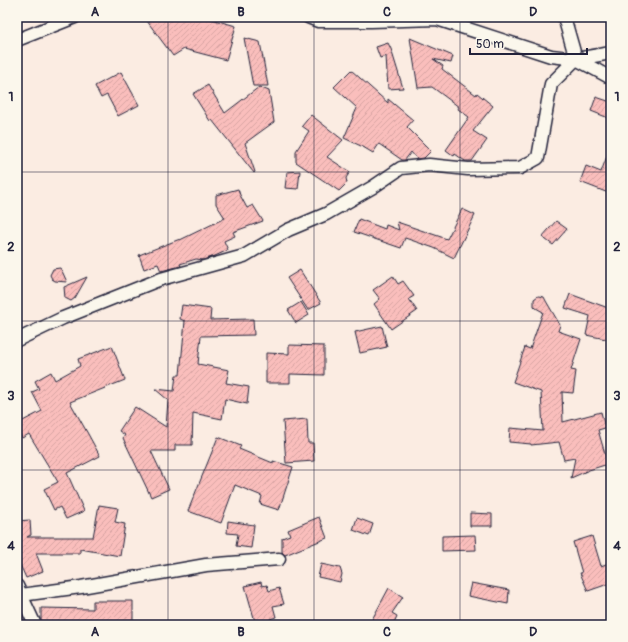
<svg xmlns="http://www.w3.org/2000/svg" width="628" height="642" viewBox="0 0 628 642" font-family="Pangolin,sans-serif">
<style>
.building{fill:url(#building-hatch);stroke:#22223b}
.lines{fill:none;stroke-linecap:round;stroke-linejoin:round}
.minor-casing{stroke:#22223b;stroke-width:15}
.minor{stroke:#fbf7ec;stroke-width:12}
.grid{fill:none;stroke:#22223b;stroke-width:1;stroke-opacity:0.55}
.neatline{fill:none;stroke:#22223b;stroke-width:1.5}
.grid-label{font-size:13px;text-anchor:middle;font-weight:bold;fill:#22223b}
</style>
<defs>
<pattern id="building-hatch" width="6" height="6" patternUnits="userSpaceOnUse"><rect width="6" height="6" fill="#fabebc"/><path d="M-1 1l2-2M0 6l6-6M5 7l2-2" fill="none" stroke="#d6a3a2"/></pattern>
</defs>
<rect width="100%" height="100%" fill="#fbece2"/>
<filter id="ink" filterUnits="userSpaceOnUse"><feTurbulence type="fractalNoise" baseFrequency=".025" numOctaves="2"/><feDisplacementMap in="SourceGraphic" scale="8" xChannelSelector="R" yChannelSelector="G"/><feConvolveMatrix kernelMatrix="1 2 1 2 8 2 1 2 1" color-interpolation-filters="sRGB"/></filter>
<g filter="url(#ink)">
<g class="building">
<path d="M144,17h60l32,9 -10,34 -42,-11 -11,7z"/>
<path d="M244,38l16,4 8,44h-15z"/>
<path d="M410,38l43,18 -2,7 -18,-4 10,7 -1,3 34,26 1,-2 16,13 -20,25 14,9 -15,21h-7l-10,-7 -1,2 -8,-6 23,-33 -11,-8 1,-2 -27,-20 -14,1z"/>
<path d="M388,43l3,6 12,39 -15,1 -2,-33 -6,2 -4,-11z"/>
<path d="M351,70l37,33v-4l25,21 -6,7 24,24 -7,7 -7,1 -6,-7 -6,8h-3l-23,-16 -6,9 -10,-6 -19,-9 13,-30 -23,-21z"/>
<path d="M121,72l18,33 -21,11 -11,-21 -6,3 -6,-12z"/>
<path d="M208,85l17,28 34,-26 10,4 5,31 -29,21 10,29 -1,1 -42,-53 -2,1 -17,-27z"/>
<path d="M596,97l15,5v17l-20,-8z"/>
<path d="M311,115l32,25 -16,17 23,15 -4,6 1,5 -8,8 -43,-29v-11l13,-20 -7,-5z"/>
<path d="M610,148h1v46l-31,-12 6,-16 15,6z"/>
<path d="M300,171l-2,18 -13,-1 2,-16z"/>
<path d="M238,189l2,6 7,13 6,-3 10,16 -30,11 2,4 -11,5 4,9 -13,6 -12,4 -7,-1 -16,5 1,2 -20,5 -3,-7 -14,5 -5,-14 41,-16v1l45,-22 -9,-14v-9z"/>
<path d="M462,209l13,6 -21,43 -20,-10 -29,-10 -4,10 -47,-16 5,-13 26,10 1,-4 13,5 -2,-8 50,17z"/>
<path d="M556,221l11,8 -14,16 -11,-8z"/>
<path d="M60,268l2,3 5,11 -12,-1 -3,-2 -2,-4 3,-6z"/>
<path d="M300,270l21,33 -13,7 -21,-32z"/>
<path d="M393,276l5,8 5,-3 11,15 -5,3 8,12 -26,18 -17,-25 6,-5 -7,-9z"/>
<path d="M87,277l-12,21 -4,3 -6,-3 -1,-11z"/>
<path d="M570,294l41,15v31l-25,-5 4,-19 -25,-8z"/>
<path d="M538,296l6,1 2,4 14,24 -2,6 23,8 -10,31 5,1 -3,22 -11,-1 1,30 38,-10 4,16 -7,2 10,34 -19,6 -18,8 4,-20 -11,2 -5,-18 -28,3v-1l-22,-2 1,-14 33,3 -2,-39 -28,-10 12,-35 5,2 13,-37 -7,-4 -2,-2v-7z"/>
<path d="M301,302l8,13 -13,8 -8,-13z"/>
<path d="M182,305l29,4 -1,11 43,-1 1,16 -53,1 -3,28 31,6 -3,13 23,4 -2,17 -22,-5 -3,20 -29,-6 -1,32h-17v6h-24l18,38 -18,8 -28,-59 2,-3 -6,-4 16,-24 31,20 2,-27 -13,-11 19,2 2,-16h4l5,-54 -5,-2z"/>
<path d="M382,326l5,21 -27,6 -5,-21z"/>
<path d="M289,345l35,1v29l-34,-1v9h-24v-30l23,1z"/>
<path d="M112,346l13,34 -55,22 18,32 12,22 -33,17 17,38 -18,8 -6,-12 -6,3 -10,-21 14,-7 -29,-48 -7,4 -5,-9v-5l25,-13 -10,-19 7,-3 -4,-8 16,-9 4,8 25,-14 -2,-7z"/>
<path d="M307,419l1,24h5l1,18 -28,2 -3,-42z"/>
<path d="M218,437l23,9 -2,3 34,14v-2l20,6 -14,43 -19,-6 2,-8 -27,-11 -14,38 -33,-12z"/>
<path d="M99,505l19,3 -3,14 10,2 -5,32 -40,-7v4h-44l7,18 -17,7 -9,-20v-37l13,-1 1,15 -4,2h66z"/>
<path d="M470,513l22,1v12h-22z"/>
<path d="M319,517l8,21 -42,17 -3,-3v-14l8,-3 -2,-5z"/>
<path d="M357,518l16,6 -4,12 -16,-6z"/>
<path d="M228,521l26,4 -3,23 -15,-2 2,-12 -11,-1z"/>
<path d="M475,535l1,15 -34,1v-15z"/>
<path d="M592,536l9,30 10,-4v21l-23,8 -8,-18h2l-9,-31z"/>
<path d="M321,564l19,4 2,6 -2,8 -22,-5z"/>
<path d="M261,582l1,4 5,-1 2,6 10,-3 5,16 -11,2 3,11 -6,2 2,6h-16l-11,-39z"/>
<path d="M471,583l38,7 -1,14 -40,-8z"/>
<path d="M389,588l14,9 -11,16 5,3 -4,9h-24z"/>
<path d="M93,601h40v22h-31v2h-60l-1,-6v-11l52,1z"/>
</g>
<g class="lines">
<defs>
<g id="minor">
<path d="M308,17l10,4h53l66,-2 114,37 25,3 35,-6"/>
<path d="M564,17l12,42 35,19"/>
<path d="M17,40l58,-23"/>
<path d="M17,340l46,-22 98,-39 83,-23 44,-26 38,-16 47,-27 28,-19 28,-3 39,4 52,-1 18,-10 13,-74 25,-25"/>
<path d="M17,586l18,39"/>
<path d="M21,595l60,-8 125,-22 73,-6"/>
</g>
</defs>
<use href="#minor" class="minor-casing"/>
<use href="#minor" class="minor"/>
</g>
</g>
<path class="grid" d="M168,17v608M314,17v608M460,17v608M17,172h594M17,321h594M17,470h594"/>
<rect width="628" height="642" fill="none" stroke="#fbf7ec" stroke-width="44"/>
<path d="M470 48v6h117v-6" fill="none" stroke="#22223b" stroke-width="2"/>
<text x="476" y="48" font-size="12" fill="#22223b" stroke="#fbf7ec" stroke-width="3" paint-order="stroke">50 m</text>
<rect x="22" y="22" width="584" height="598" class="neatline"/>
<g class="grid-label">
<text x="95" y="16">A</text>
<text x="241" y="16">B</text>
<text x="387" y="16">C</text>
<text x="533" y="16">D</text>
<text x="11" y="101">1</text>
<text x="617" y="101">1</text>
<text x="11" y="251">2</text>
<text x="617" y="251">2</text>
<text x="11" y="400">3</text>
<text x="617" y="400">3</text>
<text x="11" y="550">4</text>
<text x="617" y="550">4</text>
<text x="95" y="636">A</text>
<text x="241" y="636">B</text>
<text x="387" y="636">C</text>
<text x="533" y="636">D</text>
</g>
</svg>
